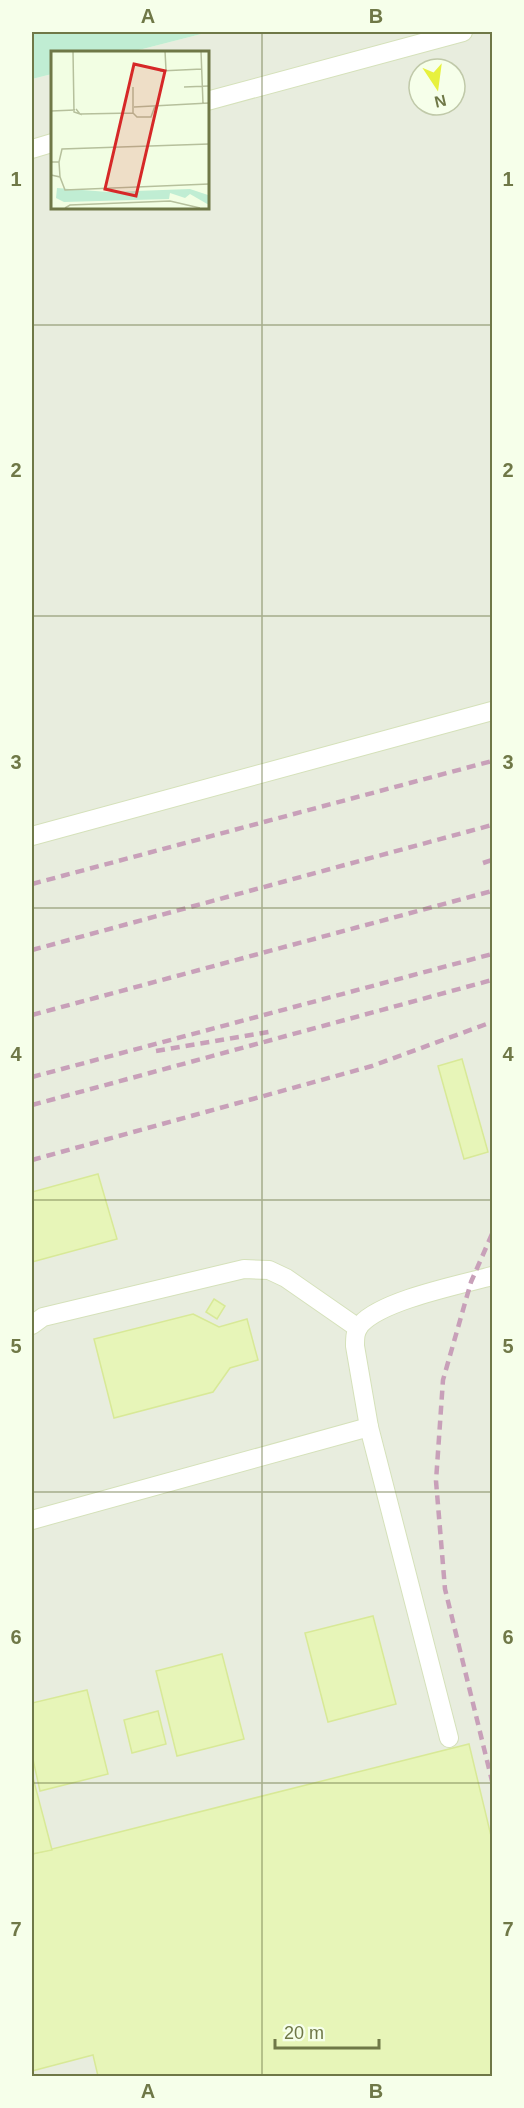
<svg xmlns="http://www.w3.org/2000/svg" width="524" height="2108" viewBox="0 0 524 2108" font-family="Arial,sans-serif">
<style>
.industrial{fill:#e8edde;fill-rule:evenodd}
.green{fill:#c0edd3}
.building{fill:#e7f5b8;stroke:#d8e997;stroke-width:1.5}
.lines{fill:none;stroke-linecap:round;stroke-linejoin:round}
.lane-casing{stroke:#d5e1ba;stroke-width:20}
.lane{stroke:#fff;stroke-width:18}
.rail{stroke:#c8a0b9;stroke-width:4.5;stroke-dasharray:9 6;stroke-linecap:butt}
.grid{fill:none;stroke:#6f7847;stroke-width:1.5;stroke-opacity:0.55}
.inset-road{fill:none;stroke:#b6c09c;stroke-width:1.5}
.view{fill:#d62828;fill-opacity:0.15;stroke:#d62828;stroke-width:3}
.inset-edge{fill:none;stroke:#6f7847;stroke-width:3}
.neatline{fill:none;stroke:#6f7847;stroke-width:2}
.grid-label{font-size:20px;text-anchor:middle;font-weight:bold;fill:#6f7847}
</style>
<rect width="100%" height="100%" fill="#f2fee3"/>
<path class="industrial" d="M209,32h283v2044h-460v-1997l20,-5v133h155v-155h-76zM419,69h36v36h-36z"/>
<path class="green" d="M32,32h177l-78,20h-79v22l-20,5z"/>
<g class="building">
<path d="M462,1059l26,93 -24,7 -26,-93z"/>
<path d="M98,1174l19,65 -85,23v-70z"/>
<path d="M214,1299l11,7 -8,13 -11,-7z"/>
<path d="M193,1314l26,13 28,-8 11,41 -28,8 -17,24 -99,26 -20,-79z"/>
<path d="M373,1616l23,88 -68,18 -23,-89z"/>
<path d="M222,1654l22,85 -67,17 -21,-85z"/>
<path d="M87,1690l21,84 -68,17 -8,-36v-52z"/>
<path d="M158,1711l8,33 -34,9 -8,-33z"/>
<path d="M469,1744l23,96v236h-394l-5,-21 -61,16v-217z"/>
<path d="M32,1774l20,76 -20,4z"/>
</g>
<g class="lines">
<defs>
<g id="lane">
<path d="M207,101l256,-69"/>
<path d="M32,149l20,-6"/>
<path d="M32,836l460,-125"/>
<path d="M32,1325l11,-8 201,-48 25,1 17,8 72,50"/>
<path d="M32,1520l337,-93"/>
<path d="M449,1738l-80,-311 -14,-81c0,-9 0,-15 6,-22 22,-24 98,-39 131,-48"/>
</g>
</defs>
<use href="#lane" class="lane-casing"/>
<use href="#lane" class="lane"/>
<g class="rail">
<path d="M483,863l9,-3"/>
<path d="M32,884l460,-123"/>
<path d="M32,950l460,-125"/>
<path d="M32,1015l460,-124"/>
<path d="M156,1051l118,-20"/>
<path d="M32,1077l460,-123"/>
<path d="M32,1105l460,-125"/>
<path d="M32,1160l340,-94 120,-44"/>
<path d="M492,1234l-21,48 -28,98 -7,101 9,108 47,192"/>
</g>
</g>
<path class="grid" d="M262,32v2044M32,325h460M32,616h460M32,908h460M32,1200h460M32,1492h460M32,1783h460"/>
<g transform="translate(51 51)">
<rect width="158" height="158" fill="#f2fee3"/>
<path d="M6,137l51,4 82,-3 18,6 1,10 -19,-11 -5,4 -15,-5 -1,6 -105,3 -8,-4z" fill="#c0edd3"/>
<path class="inset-road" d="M22,0l1,61 6,2 -4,-5M114,0l1,19M150,0l2,53M109,20l42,-2M133,36l25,-1M83,56l75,-4M0,60l24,-1M82,62l4,4h14l4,-11M29,63l53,-1v-26M0,111h8l1,15M8,111l3,-13 147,-5M0,124l9,2 5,13 144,-6M14,157l5,-3 100,-4 30,7"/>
<path class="view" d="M83,13l31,7 -29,125 -31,-7z"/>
<rect width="158" height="158" class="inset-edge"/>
</g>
<rect width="524" height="2108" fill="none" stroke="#f6ffea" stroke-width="66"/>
<g transform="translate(437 87) rotate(167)"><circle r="28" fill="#f6ffea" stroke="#c0c9a9" stroke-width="1.5"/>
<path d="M0-4.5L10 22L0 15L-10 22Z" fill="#e7f13e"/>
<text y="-9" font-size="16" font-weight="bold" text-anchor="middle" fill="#6f7847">N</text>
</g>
<path d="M275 2039v9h104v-9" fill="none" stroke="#6f7847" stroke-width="3"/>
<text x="284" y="2039" font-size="18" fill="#6f7847" stroke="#f6ffea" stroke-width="4.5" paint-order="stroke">20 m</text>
<rect x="33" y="33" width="458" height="2042" class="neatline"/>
<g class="grid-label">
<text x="148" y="23">A</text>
<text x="376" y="23">B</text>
<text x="16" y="186">1</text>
<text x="508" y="186">1</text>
<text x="16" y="477">2</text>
<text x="508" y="477">2</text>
<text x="16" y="769">3</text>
<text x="508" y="769">3</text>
<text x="16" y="1061">4</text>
<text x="508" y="1061">4</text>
<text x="16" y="1353">5</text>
<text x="508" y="1353">5</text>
<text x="16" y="1644">6</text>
<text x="508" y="1644">6</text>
<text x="16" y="1936">7</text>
<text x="508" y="1936">7</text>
<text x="148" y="2098">A</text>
<text x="376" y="2098">B</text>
</g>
</svg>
